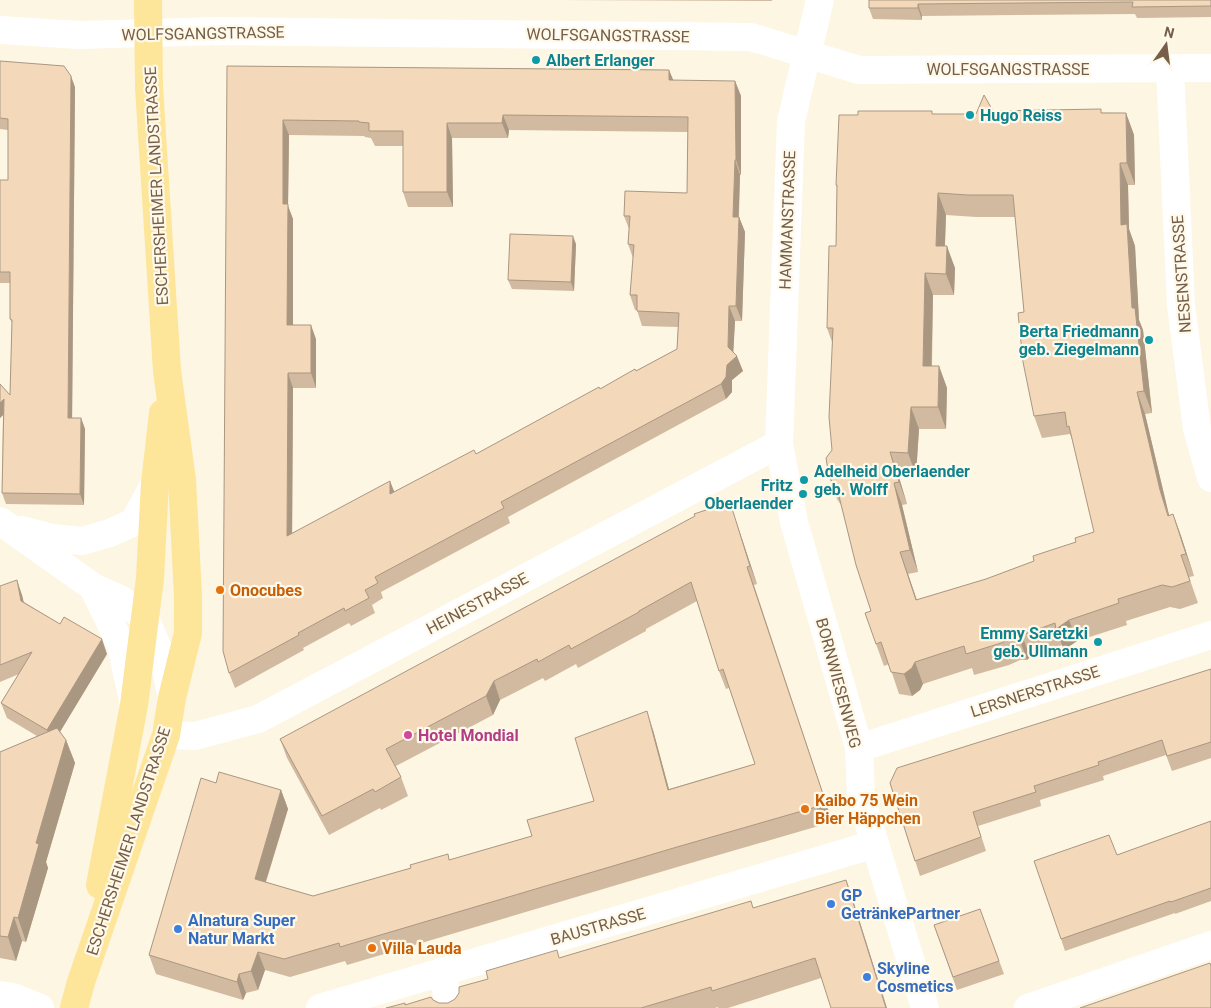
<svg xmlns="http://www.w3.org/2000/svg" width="1211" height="1008" viewBox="0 0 1211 1008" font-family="Roboto,sans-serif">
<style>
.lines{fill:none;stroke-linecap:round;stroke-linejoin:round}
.minor{stroke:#fff;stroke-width:28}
.major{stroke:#fde59a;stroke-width:28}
.wall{fill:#d1baa0;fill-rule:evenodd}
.shaded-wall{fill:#aa9782}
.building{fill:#f3d8ba;stroke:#aa9782;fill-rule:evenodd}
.culture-dot{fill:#0f9aa8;stroke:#fff9ea;stroke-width:2}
.food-dot{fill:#e8710a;stroke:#fff9ea;stroke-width:2}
.hotel-dot{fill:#d1479c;stroke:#fff9ea;stroke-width:2}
.shop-dot{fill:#3f7fe0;stroke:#fff9ea;stroke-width:2}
.labels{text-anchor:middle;stroke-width:4.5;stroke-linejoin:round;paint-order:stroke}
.street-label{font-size:16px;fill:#765e48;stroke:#fff9ea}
.culture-label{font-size:16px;font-weight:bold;fill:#0d838f;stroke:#fff9ea;text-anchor:start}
.food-label{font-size:16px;font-weight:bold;fill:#c56008;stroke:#fff9ea;text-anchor:start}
.hotel-label{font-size:16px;font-weight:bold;fill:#b23c85;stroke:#fff9ea;text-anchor:start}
.shop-label{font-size:16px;font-weight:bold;fill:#366cbe;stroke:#fff9ea;text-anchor:start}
</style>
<rect width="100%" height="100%" fill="#fdf6e3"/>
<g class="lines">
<g class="minor">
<path d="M820,0l-29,121 -12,323 15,78 65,226 2,50 64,210"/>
<path d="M0,30l79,5 140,-4 532,6 108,33 352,-2"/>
<path d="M1170,68l11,237 16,124 14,49"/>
<path d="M0,521l93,66 27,12 25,19 20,47 7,33"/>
<path d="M22,530l30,8 30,3 28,-8 24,-11 21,-39"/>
<path d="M93,587l28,58 12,55"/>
<path d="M166,735l29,1 63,-17 521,-275"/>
<path d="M859,748l352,-113"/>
<path d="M441,972l10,36"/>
<path d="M0,995l13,2 27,11"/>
<path d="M320,1008l555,-164"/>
<path d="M1028,1008l183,-63"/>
</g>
<g class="major">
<path d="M100,885l34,-180 16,-127 5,-95 8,-70"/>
<path d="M74,1008l7,-26 85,-247 6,-37 16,-65v-37l-6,-116 -15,-109 -18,-284 -1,-87"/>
</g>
</g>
<g class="wall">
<path d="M562,0h210v1z"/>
<path d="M869,0h342v17l-74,1 -2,-4 -213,2v4l-49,-1 -4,-11z"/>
<path d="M0,61l75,26 -3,331h9l4,11 -1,76 -78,-1 -4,-11 1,-78 -3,3v-34l10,11 2,-72 -2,-4v-36h-10v-103h8v-50l-8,-1z"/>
<path d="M227,66l442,4 4,11h62l6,15v79h-1l-1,42 6,15 -3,89h-7l-2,31 10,19 -11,9v12l-6,7 -218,118 2,6 -129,69 2,6 -11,7 3,8 -24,13 -2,-3 -46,25 1,2 -69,38 -6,-15zM509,130l179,2 -1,61 -63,23 5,13 -1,15 5,14 -3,37 5,15h2l5,16 36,1 -1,22 -41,22 -36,18 -124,65 -82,38 -102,41 1,-145h23v-49l-23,-14v-106l-5,-13 1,-71 75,1 1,1 6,1 4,8h28v46l5,15h45l-1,-69h56z"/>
<path d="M993,111l133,2 8,22 1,50h-7l1,44 6,17 4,74 4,10 9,83 -7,1 23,97 1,4 4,-1 8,22 13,40 -5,1 9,26 -18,6 -10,-2 -44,14 1,4 -50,16 -13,9 -2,-5 -32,12 -3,3h-7l-11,5 -35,10 -2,-7 -49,16 -3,6 -8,6 -13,-2 -10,-30 -5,2 -8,-22 -5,-33 -30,-106 -4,-6 -8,-22 3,-27v-108l-5,-14 9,-82 1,-58 -1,-3 97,-71h43zM946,215l30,2h39l19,199 8,22 28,-4 4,11 20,87 -18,10 -42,19 -48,18 -69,21 -9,-26 10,-2 -16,-67 5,-1 -9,-30 18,1 3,-46h27l1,-41 -8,-22h-7l1,-71h21l1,-27 -10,-22z"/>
<path d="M576,244l-2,47 -62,-2 -4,-9z"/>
<path d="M736,521l21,63 -3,1 75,227 -7,13 -138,40 -337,100 -2,-4 -55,16 -25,-7 -7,20 -12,3 -3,7 -87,-26 -7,-19 67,-172 65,7 7,19 -22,73 47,14 137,-36 82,-24 62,-35 59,-71 16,59 86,-25 -26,-76 -3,1 -7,-18 -22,-70 -51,28v2l-68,37 -2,-4 -31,17 -2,-3 -43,22 -7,15 -97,51 5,11 7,19 -27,14 -1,-2 -51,27 -42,-77 -7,-19z"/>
<path d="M0,586l22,9 2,7 83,52 -47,78 6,8 9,23 -29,99 2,6 -22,74 -4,-1 -6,20 -16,-3v-206l37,-16 -30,-18 -6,-15 18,-29 -19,8z"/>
<path d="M1211,669v89l-39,13 -6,-16 -63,21 1,4 -64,20 1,6 -63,20 8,25 -66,25 -30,-93z"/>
<path d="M1211,821v80l-36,13v-1l-110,38 -4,-12 56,-84z"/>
<path d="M846,880l7,20 -32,78 -93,30h-10v-1l-3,1h-329l47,-8 6,3h9l112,-45 193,-50z"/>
<path d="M980,909l24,65 -47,16 -23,-65z"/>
</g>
<g class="shaded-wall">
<path d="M918,4l4,12v4l-4,-12z"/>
<path d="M669,70l6,14 -6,-4z"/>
<path d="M71,76l4,11 -3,342 -4,-11z"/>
<path d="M735,81l6,15v79l-5,-15z"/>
<path d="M1126,113l8,22 1,50 -8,-22z"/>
<path d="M503,115l6,15 -1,8 -6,-15z"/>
<path d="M283,120l6,15 -1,71 5,13v120l-6,-14 -4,-121z"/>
<path d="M447,123l5,15 1,69 -6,-15z"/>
<path d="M735,160l5,15 -2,57 -5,-15z"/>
<path d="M1120,163l8,22 1,44 6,17 4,74 4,10 9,83 -8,-22 -12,-83 -11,-83z"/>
<path d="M938,193l8,22 -2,52 -8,-21z"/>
<path d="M739,217l6,15 -3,89 -6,-15z"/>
<path d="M573,236l3,8 -2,47 -3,-9z"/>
<path d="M947,246l8,22 -1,27 -8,-21z"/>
<path d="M925,273l8,22 -2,92 -8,-21z"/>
<path d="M729,306l6,15 -2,38 4,-3 6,15 -11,9v12l-6,7 -5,-15 7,-37z"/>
<path d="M311,325l5,14v49l-5,-15z"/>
<path d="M939,366l8,22 -1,41 -8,-22z"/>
<path d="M288,373l5,15 -1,163 -5,-15z"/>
<path d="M1137,392l8,22 23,97 8,27 -16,-48z"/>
<path d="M4,399l4,11 -8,8v-15z"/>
<path d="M911,407l8,22 -3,46 -8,-22z"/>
<path d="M81,418l4,11 -1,76 -4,-11z"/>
<path d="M890,452l8,22 9,30 -8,-22z"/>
<path d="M390,481l6,15 -6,-2z"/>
<path d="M894,483l8,22 16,67 -8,-22z"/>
<path d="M730,502l6,19 21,63 -7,-18z"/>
<path d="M1173,514l8,22 13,40 -8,-22z"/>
<path d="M900,552l8,22 16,48 -8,-22z"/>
<path d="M747,567l82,245 -7,13 -6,-18z"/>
<path d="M17,580l5,15 4,20 -5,-14z"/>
<path d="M1069,620l8,21 -13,9 -8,-21z"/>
<path d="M1022,635l8,22 -3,3 -8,-22z"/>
<path d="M102,639l5,15 -55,91 -5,-15z"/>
<path d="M915,662l8,22 -3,6 -8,6 -8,-22z"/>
<path d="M494,681l6,19 -7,15 -7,-19z"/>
<path d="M647,711l6,19 21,78 -6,-18z"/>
<path d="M66,740l9,23 -29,99 2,6 -22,74 -8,-24 18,-75z"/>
<path d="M281,790l7,19 -27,88 -6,-18z"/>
<path d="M846,880l7,20 34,108h-1z"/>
<path d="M14,917l8,24 -6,20 -8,-24z"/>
<path d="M258,952l7,18 -7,20 -7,-19z"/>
<path d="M239,974l7,19 -3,7 -6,-18z"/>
</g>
<g class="building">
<path d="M869,0h342v6l-79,1 1,-5 -215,2v4h-49z"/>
<path d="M0,61l64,5 7,10 -3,342h13l-1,76 -78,-1 2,-94 -4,4v-19l10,11 2,-75 -2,-1v-47h-10v-92h8v-61l-8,-1z"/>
<path d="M227,66l442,4v10l66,1 1,79h-1l-2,57h6l-3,89h-7l-1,41 9,9 -10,9 -1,12 -5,7 -220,118 3,6 -129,69 3,6 -13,7 4,8 -24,13 -1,-3 -46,25 1,2 -70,38 -6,-22zM503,115l185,2 -1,76 -62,-2 -1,25h6l-2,28 6,1 -4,50h7v16l42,2 -2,36 -41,22 -1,-2 -35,20 -1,-2 -123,67 -2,-4 -84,44v-13l-103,55 1,-163h23v-48h-24l1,-121h-5v-84l76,1v1l10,1v8h34v61h44v-69h55z"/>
<path d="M984,95l9,16 108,-2v4h25l1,50h-7l1,62 6,-1 5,84h3l9,83 -7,1 23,98 8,26 5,-2 13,40 -5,1 9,26 -18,6 -10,-2 -44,14 1,4 -50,17 -13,9 -1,-6 -33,12 -3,3h-7l-11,5 -35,11 -2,-8 -49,16 -3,6 -8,6 -13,-2 -10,-30 -5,2 -11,-31 6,-2 -15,-46 -19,-77 -8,-11 -3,-19 6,-8 -3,-33 4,-89h-6l2,-82h7l1,-61h-1l3,-70h19v-4h74v3h44zM938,193l30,2h45l11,117 -6,1 5,49 11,54 31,-4 2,15 2,-1 25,106 -19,6 1,4 -43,14 1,5 -48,18 -70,21 -16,-48 10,-2 -16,-67 5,-1 -9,-30 18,1 3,-46h27l1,-41h-16l2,-93 21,1 1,-28h-11z"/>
<path d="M510,234l63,2 -2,46 -63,-2z"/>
<path d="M730,502l20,64 -3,1 76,227 -7,13 -139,40 -337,100 -1,-4 -55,16 -26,-7 -7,19 -12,3 -2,8 -88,-27 52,-177 15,5 3,-11 62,18 -26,89 58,17 98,-28 -1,-3 38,-11 1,6 83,-24 -5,-16 67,-19 -19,-63 72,-27 21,79 87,-26 -32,-95 -4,2 -28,-89 -52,29v1l-68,37 -2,-4 -31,17 -1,-3 -43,22 -8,15 -100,53 15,28 -26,15 -2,-3 -51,27 -42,-77 415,-223 -1,-2z"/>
<path d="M17,580l4,21 39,23 4,-7 38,22 -55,91 -46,-27 31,-51 -32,13v-79z"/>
<path d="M1211,669v73l-44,14 -5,-16 -64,22 1,3 -65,21 2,6 -63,20 8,25 -66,24 -25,-78 7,-15z"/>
<path d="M57,728l9,12 -30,103 3,1 -21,74 -4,-1 -6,20 -8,-1v-184z"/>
<path d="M1211,821v67l-40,14 -1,-1 -109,38 -27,-78 75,-26 8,20z"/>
<path d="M846,880l40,128h-55l-16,-50 -103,33 -1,-4 -70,21h-255l19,-5v2l26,-8 2,3 6,3h9l7,-4 4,-6v-6l29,-8 -2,-8 71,-21 2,8 192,-57 2,7z"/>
<path d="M980,909l19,52 -46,16 -19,-52z"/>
<path d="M1210,963l1,3v42h-131z"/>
</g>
<g class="culture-dot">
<circle cx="536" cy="60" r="5"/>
<circle cx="970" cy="115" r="5"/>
<circle cx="1149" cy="340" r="5"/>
<circle cx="804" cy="480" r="5"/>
<circle cx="803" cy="494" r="5"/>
<circle cx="1098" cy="642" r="5"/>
</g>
<g class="food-dot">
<circle cx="220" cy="590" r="5"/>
<circle cx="805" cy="809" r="5"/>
<circle cx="372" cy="948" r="5"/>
</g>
<circle class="hotel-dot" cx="408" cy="735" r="5"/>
<g class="shop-dot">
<circle cx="831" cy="904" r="5"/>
<circle cx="178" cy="929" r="5"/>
<circle cx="867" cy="977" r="5"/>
</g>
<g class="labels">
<g class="street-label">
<text transform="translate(203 33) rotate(-1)" y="6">WOLFSGANGSTRASSE</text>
<text transform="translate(608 35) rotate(1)" y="6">WOLFSGANGSTRASSE</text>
<text x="1008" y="75">WOLFSGANGSTRASSE</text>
<text transform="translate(156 186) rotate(-93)" y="6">ESCHERSHEIMER LANDSTRASSE</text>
<text transform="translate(787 220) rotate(-88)" y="6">HAMMANSTRASSE</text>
<text transform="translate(1181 274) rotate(-94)" y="6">NESENSTRASSE</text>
<text transform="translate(477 603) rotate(-28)" y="6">HEINESTRASSE</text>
<text transform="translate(839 683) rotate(75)" y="6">BORNWIESENWEG</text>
<text transform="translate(1035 691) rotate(-18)" y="6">LERSNERSTRASSE</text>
<text transform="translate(128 841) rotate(-72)" y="6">ESCHERSHEIMER LANDSTRASSE</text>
<text transform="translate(598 926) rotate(-16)" y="6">BAUSTRASSE</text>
</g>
<g class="culture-label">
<text x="546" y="66">Albert Erlanger</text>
<text x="980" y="121">Hugo Reiss</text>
<text x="1139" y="337" text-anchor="end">Berta Friedmann<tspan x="1139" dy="18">geb. Ziegelmann</tspan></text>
<text x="814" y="477">Adelheid Oberlaender<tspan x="814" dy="18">geb. Wolff</tspan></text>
<text x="793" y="491" text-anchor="end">Fritz<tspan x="793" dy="18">Oberlaender</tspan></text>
<text x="1088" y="639" text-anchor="end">Emmy Saretzki<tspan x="1088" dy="18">geb. Ullmann</tspan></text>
</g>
<g class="food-label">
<text x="230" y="596">Onocubes</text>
<text x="815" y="806">Kaibo 75 Wein<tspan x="815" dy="18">Bier Häppchen</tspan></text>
<text x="382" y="954">Villa Lauda</text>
</g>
<g class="hotel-label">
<text x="418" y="741">Hotel Mondial</text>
</g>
<g class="shop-label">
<text x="841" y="901">GP<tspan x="841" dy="18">GetränkePartner</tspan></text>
<text x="188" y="926">Alnatura Super<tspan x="188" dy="18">Natur Markt</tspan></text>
<text x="877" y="974">Skyline<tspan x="877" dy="18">Cosmetics</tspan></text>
</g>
</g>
<g transform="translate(1166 45) rotate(14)" stroke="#fff9ea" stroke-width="4" paint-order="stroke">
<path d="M0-4L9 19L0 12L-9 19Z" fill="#765e48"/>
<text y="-8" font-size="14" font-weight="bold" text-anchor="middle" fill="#765e48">N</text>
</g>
</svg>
